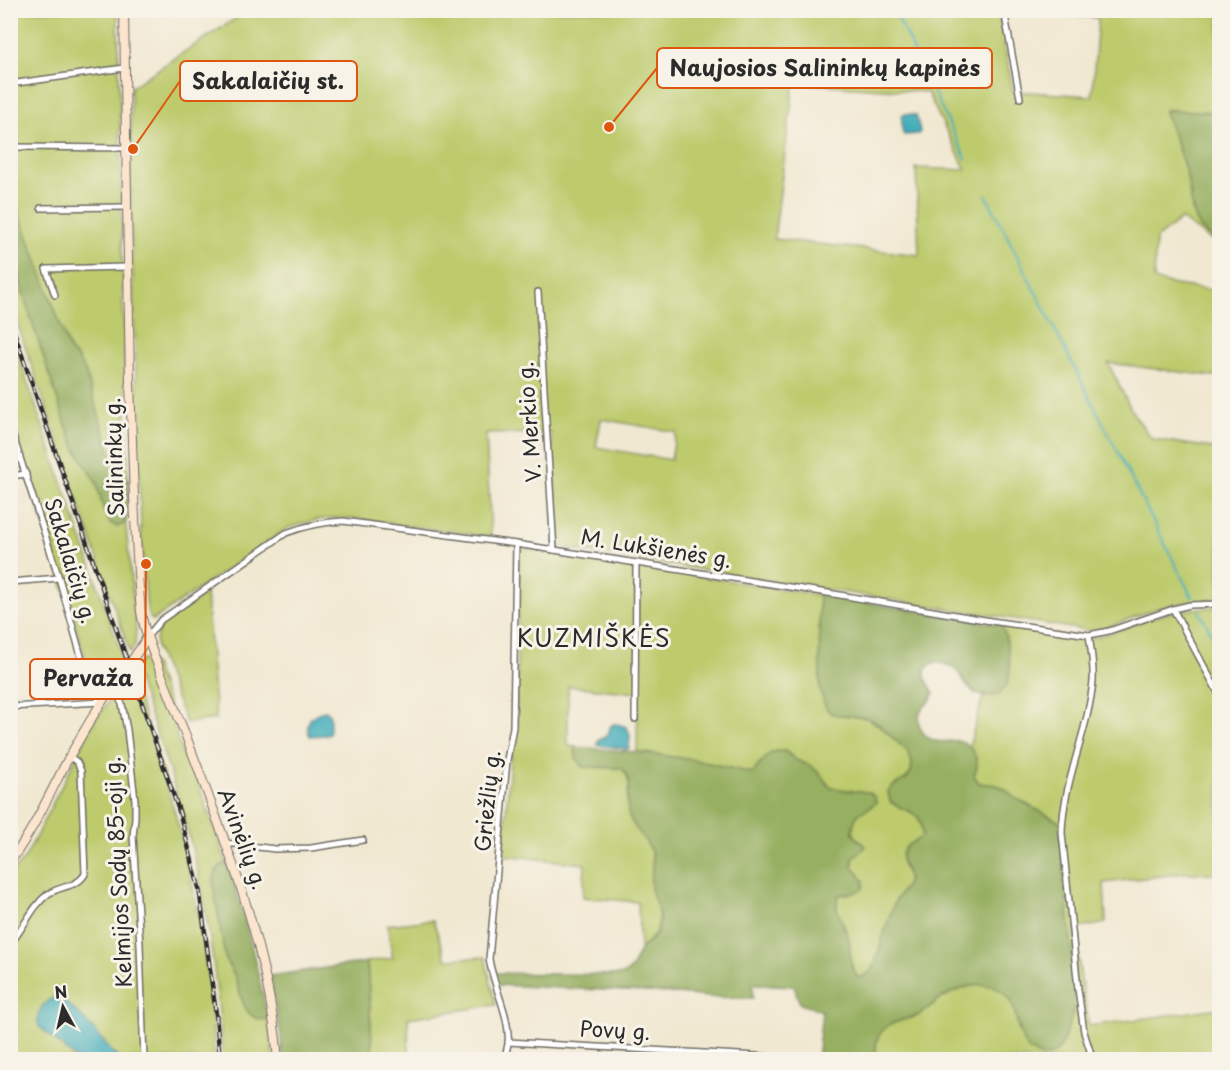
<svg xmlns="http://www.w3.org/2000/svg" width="1230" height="1070" viewBox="0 0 1230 1070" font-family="'Playpen Sans',sans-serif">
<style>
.green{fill:#bdcb6d;stroke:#747b4c;stroke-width:1.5;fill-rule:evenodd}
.forest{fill:#96af60;stroke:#606d46;stroke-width:1.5}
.water{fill:#3cabb9;stroke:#346b72;stroke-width:1.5}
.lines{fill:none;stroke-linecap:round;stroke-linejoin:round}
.stream{stroke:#3cabb9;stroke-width:2}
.minor-casing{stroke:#706d65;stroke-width:8}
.secondary-casing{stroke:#706d65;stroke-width:10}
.minor{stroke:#fff;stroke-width:5}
.secondary{stroke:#fce5cf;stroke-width:8}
.rail-casing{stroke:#2b2b2b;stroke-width:4.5}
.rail{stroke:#f7f3e8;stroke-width:2;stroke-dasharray:7;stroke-linecap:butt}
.labels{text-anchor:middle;stroke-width:6;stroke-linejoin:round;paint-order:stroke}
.street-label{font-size:21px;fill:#2b2b2b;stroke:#f7f3e8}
.quarter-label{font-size:24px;letter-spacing:1.5px;fill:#2b2b2b;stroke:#f7f3e8}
.leader{fill:none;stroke:#df570e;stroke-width:2}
.callout-dot{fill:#df570e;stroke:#f7f3e8;stroke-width:2}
.callout{fill:#f7f3e8;stroke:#df570e;stroke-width:2}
.callout-label{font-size:22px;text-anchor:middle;font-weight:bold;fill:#2b2b2b}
</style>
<rect width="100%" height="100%" fill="#f7f3e8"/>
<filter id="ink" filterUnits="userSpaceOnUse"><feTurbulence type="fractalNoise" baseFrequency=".0167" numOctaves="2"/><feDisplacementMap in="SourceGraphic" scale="12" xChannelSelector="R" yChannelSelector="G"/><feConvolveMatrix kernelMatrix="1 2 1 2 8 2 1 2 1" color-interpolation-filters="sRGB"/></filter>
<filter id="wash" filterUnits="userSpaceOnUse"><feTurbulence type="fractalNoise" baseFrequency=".008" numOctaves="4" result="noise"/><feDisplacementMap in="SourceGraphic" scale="24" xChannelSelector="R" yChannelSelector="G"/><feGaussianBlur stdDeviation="1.35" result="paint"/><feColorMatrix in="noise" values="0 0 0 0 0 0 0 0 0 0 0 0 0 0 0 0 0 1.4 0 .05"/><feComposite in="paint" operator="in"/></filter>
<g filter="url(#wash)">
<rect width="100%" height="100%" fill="#f1e8d1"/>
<g class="green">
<path d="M10,11h108l6,338 5,142 -3,35 10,103 -1,16 -5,8 -119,-348 -1,-65 14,57 41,125 11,27 20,33 9,32 5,9 14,1 4,-24 -1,-18 -3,-11 -14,-20 -25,-80 -7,-12 -8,-8 -59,-160z"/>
<path d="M247,11h972v101l-54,-2 22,65 5,36 20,27 7,3v5l-38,-27 -25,20 -2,41 21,5 44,6v86l-111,-14 25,50 19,26 67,10v150c-19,2 -38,3 -57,8 -24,7 -47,20 -72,24l-531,-84 -8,-114 -65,1 5,103 -134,-18 -23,-1 -18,2 -28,8 -135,92 -3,-2 -3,-7 -6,-78 -11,-346 1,-100zM998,11l100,7 -6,78 -79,-5zM794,83l133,9 39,78 -50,-2 3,87 -145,-16zM601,419l75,13 -5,28 -75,-13z"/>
<path d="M10,332l114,329c-7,9 -14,26 -26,28l-4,-4 -83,-266z"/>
<path d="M522,548l297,47 1,94 5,15 7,10 36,4 11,7 31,28 2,11 -1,8 -5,7 -12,6 -6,7 2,10c18,13 32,5 32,34l-4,4 -11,6 -6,15 7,16 -1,7 -12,17 -21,66 -6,7 -9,4c-11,-9 -7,-24 -10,-37 -2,-11 -9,-21 -12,-32 -1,-5 0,-9 2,-14l17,-3 3,-19 -6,-6v-9l12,-12c-3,-5 -7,-6 -10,-10 -5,-7 -1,-18 5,-23 6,-5 12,-5 16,-11l-25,-12h-10l-12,-4 -10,-13 -8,-7 -15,-6 -11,-9 -26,12 -3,7 -4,3 -57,-13 -58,-8 1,-59 -70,-7v60l7,1 1,11 8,9 37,1c17,16 2,23 7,39 6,16 18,29 23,45 4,11 -1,22 0,32 0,7 4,12 5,18 7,25 1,32 -16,48l-2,-48 -55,-5 2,-33 -82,-9 7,-94 6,-29 3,-182z"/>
<path d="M206,593l10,126 -30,4 -30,-76c-1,-9 1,-15 6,-22z"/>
<path d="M1215,607h4v266h-34l-81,10 2,40 -31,6 6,51 8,46 130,-18v51l-341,1c-4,-8 -3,-19 2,-27 9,-13 24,-12 37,-17 8,-4 15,-12 23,-17 20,-12 55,-25 70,1 5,9 7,22 9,32l-4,-234c-17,-15 -16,-11 -36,-15l-5,-7c4,-13 2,-19 -5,-29l14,-50 16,-2 8,-53 -5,-17 81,14c25,-3 48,-14 72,-22 19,-6 39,-9 60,-10z"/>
<path d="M142,660h7l5,5 20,55 4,21 7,20 12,18 30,84 -7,3 -6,17 11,74 3,8 7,11 6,22 17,21h10l6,40h-51c-5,-68 -13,-137 -29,-203 -15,-64 -39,-126 -60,-187z"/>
<path d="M130,674c19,58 40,115 54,174 17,69 27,141 31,211h-97l-17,-20 -38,-38 -24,25 37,33h-65l-1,-185 15,-16 71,-140 24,-32z"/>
<path d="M433,920l13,39 39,-2 11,48 -88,13 1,41h-36l-6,-97 26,-4 -6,-33z"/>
</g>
<g class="forest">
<path d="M1164,110l55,2v129c-32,-12 -25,-42 -33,-68 -6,-22 -14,-42 -22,-63z"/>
<path d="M11,191l59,160 8,8 7,12 25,80 14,20 3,11 1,18 -4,24 -7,3 -7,-4 -5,-9 -9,-32 -20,-33 -11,-27 -41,-125 -13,-57z"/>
<path d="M819,595l183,30c5,16 13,48 3,63 -1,2 -4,5 -6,7 -17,3 -26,1 -36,-15 -3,-3 -5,-9 -8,-11 -7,-6 -15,-6 -23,-6l-7,7v7l9,16c-3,11 -13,12 -15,23 -2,12 6,22 17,25 7,2 16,-1 24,0 10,2 18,16 17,26 -1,3 -2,6 -3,9l5,7 18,2 8,4 10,9 45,24 15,163 -2,28 -12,34 -9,8 -10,2 -12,-6 -7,-9 -11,-40 -6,-8 -13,-8 -11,-1 -13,1 -18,7 -13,7 -19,15 -29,9 -9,8 -5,10v14l2,3 -61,1 5,-49 -22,-7 -6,-18 -41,-2v14l-44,-1 -42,-4 -170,-8 -3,-12 129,2c15,-9 9,-15 18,-26 4,-5 10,-8 13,-13 13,-16 0,-32 -3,-48 -2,-13 5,-24 0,-37 -5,-12 -17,-22 -22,-35 -6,-19 8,-32 -8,-48l-37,-1 -8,-9 -1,-11 62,5 58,8 57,13 17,-19 7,-3h9l11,9 15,6 8,7 10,13 12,4 27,2 6,4 2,6c-4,6 -10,6 -16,11 -6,5 -10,16 -5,23 3,4 7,5 10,11l-12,11v9l11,14 -1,8 -7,3 -17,3c-2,5 -3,8 -2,14 3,11 10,21 12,32 3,13 -1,28 10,37l9,-4 6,-7c7,-22 12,-46 22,-67 3,-6 11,-13 12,-20 1,-11 -12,-17 -4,-30 3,-7 13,-9 18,-14 0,-29 -14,-21 -32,-35l-2,-10 6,-6 12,-6 5,-7 1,-8 -3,-11 -30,-28 -11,-7 -36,-4c-8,-5 -9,-16 -12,-25z"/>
<path d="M227,863c18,51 30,103 41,156 -3,0 -6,1 -9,0 -17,-4 -18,-27 -23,-40 -3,-8 -8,-14 -11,-22l-12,-74 3,-12 4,-5z"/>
<path d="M367,962l6,97h-90l-3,-28 -10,-55z"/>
</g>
<g class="water">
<path d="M905,114l11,1 4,16 -1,3 -15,1c-4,-6 -2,-13 -2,-20z"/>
<path d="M325,711l3,1 2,4v16l-3,3 -17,1c-7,-13 2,-23 15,-25z"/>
<path d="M613,724h4l10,3 3,8 -1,13 -2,1 -30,-4 2,-5 9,-5 2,-8z"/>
<path d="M56,997c22,11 46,43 62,62h-42l-37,-33c-5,-12 5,-26 17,-29z"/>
</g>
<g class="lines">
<g class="stream">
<path d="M894,10l72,149"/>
<path d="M986,195l206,402"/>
<path d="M1199,611l21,38"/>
</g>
</g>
</g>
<g filter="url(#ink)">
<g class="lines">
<defs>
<g id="minor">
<path d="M1004,10l16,88"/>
<path d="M10,84l114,-16"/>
<path d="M16,147l109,1"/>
<path d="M41,208l85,-1"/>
<path d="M538,292l16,258"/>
<path d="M55,295l-9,-26 81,-2"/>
<path d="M10,427l49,151 31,110 11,14"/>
<path d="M10,476l16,-2"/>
<path d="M10,582l49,-4"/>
<path d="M1173,609l47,87"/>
<path d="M1089,635c2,15 5,31 4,46 -5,52 -30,100 -31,152l16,156 6,43 9,28"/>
<path d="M147,637l14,-17 125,-87c19,-7 37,-11 57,-12l173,23 318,50 157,27 98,14 20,-4 64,-22 17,-4 30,-1"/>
<path d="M112,685l10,19 5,26 8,70v18l-2,18 7,109 4,115"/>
<path d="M10,707l91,-5"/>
<path d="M635,719l1,-156"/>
<path d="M225,843l50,6 36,-1 52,-8"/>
<path d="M10,944c14,-16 22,-38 38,-50 12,-8 30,-7 37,-20l-4,-103 -4,-9 -7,-5"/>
<path d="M508,1042l283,16"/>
<path d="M505,1058c1,-5 2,-10 3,-14 3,-27 -15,-58 -19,-85l18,-199 6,-33 3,-183"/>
</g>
<g id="secondary">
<path d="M124,10c1,125 3,250 6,374 3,76 4,152 11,228 3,20 11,38 18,56 9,23 18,46 27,68 39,105 83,211 92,324"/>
<path d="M10,862c24,-33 40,-69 59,-105 10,-17 20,-35 31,-52 14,-24 34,-44 47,-68"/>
</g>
</defs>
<use href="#minor" class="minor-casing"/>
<use href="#secondary" class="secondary-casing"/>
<use href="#minor" class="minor"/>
<use href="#secondary" class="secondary"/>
<defs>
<path id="rail" d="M10,320l169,491 20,77 17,126 4,46"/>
</defs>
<use href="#rail" class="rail-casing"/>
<use href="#rail" class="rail"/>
</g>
</g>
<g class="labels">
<g class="street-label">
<text transform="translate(530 422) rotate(-94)" y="7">V. Merkio g.</text>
<text transform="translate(115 457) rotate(-92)" y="7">Salininkų g.</text>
<text transform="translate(656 549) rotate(9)" y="7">M. Lukšienės g.</text>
<text transform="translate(70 561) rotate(73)" y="7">Sakalaičių g.</text>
<text transform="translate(488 801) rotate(-84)" y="7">Griežlių g.</text>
<text transform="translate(242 839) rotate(70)" y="7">Avinėlių g.</text>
<text transform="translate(119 872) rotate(-93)" y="7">Kelmijos Sodų 85-oji g.</text>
<text transform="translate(615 1031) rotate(3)" y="7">Povų g.</text>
</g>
<g class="quarter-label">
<text x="594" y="647">KUZMIŠKĖS</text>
</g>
</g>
<path class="leader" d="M609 127L657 68M133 149L180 81M146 564L145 679"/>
<g class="callout-dot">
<circle cx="609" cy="127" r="6"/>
<circle cx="133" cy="149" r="6"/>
<circle cx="146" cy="564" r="6"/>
</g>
<g class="callout">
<rect x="657" y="48" width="335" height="40" rx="6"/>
<rect x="180" y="61" width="177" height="40" rx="6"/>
<rect x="30" y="659" width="115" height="40" rx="6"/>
</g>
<g class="callout-label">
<text x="825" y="76">Naujosios Salininkų kapinės</text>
<text x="268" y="89">Sakalaičių st.</text>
<text x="88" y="686">Pervaža</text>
</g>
<rect width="1230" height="1070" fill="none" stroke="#f7f3e8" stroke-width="36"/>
<g transform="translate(63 1007) rotate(352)" stroke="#f7f3e8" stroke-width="4.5" paint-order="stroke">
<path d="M0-4.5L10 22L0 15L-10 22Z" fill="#2b2b2b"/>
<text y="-9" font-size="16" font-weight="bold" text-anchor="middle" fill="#2b2b2b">N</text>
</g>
</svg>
